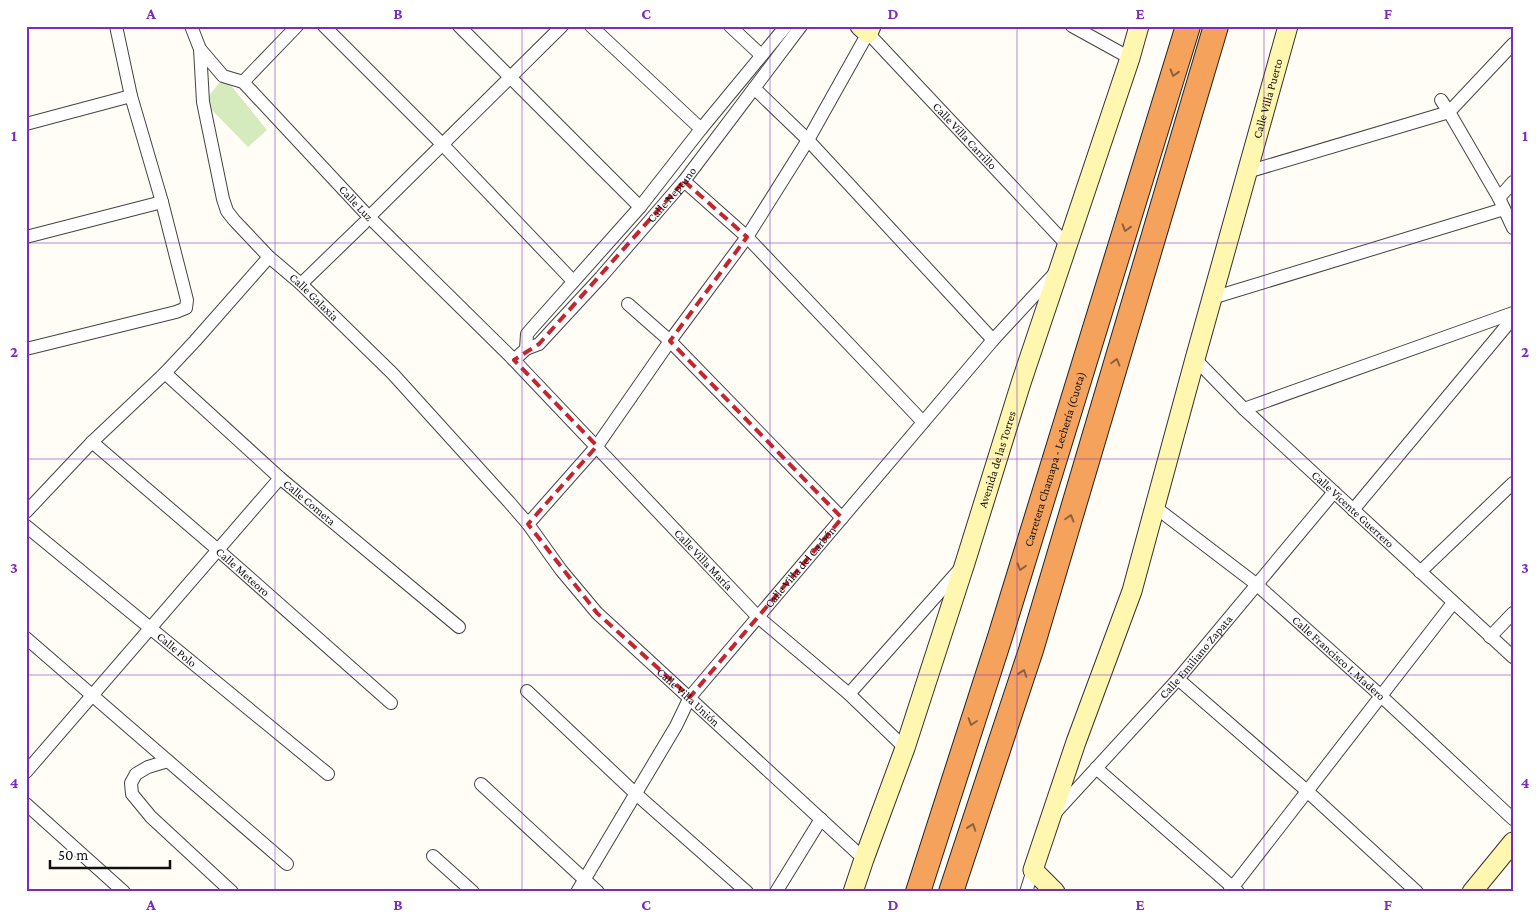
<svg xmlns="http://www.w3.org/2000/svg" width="1539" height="918" viewBox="0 0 1539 918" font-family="'Crimson Pro',serif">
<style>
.green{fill:#d5ebbd}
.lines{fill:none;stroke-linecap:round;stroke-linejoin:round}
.street-casing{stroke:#444;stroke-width:14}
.secondary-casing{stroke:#333;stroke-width:21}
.highway-casing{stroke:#222;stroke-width:26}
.street{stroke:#fff;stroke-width:12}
.secondary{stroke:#fff6b0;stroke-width:19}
.highway{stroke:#f5a25d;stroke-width:24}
.oneway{stroke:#8e613b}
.marked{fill:none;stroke:#c4262e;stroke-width:4;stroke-dasharray:10 6;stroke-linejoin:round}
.grid{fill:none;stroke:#7b2cbf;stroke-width:1;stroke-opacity:0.55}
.labels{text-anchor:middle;stroke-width:5;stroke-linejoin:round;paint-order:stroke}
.street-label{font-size:12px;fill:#111;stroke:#fff}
.neatline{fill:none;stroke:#7b2cbf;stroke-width:2}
.grid-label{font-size:16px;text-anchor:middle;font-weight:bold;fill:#7b2cbf}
</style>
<rect width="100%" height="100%" fill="#fffdf5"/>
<path class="green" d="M224,77l43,53 -19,17 -44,-45z"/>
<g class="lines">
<defs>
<g id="street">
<path id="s1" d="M191,26l9,23 3,53 20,97 4,12 7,9 35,37 32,27 92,90 116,128 19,22 33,46 36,43 267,246"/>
<path d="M324,26l118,118 131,137"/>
<path d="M459,26l181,181"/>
<path d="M591,26l110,103"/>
<path d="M730,26l31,29"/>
<path d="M1072,26l58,32"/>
<path id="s2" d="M200,49l23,27 20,6 126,135 141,139 248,261 91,77 56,54"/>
<path d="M243,82l54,-56"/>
<path d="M754,88l54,52 185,200"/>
<path d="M1441,100l8,12 50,86 14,30"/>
<path d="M26,124l105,-28"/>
<path d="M1247,172l202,-60 64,-68"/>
<path d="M684,181l63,56 176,185"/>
<path d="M1499,198l14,-16"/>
<path d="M369,217l193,-191"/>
<path d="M26,237l136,-35"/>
<path d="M301,284l63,-61"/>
<path d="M1212,298l292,-89"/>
<path d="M628,304l42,37 172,177"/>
<path d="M26,349l150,-37 10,-4 1,-8 -25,-98 -31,-106 -15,-70"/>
<path d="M526,349l1,-15 6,-7 107,-120 61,-78 85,-103"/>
<path id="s3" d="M1195,359l49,50 269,248"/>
<path id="s4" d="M514,360l12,-11 13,-5 62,-67 83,-96 117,-155"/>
<path id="s5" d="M165,373l115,105 179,149"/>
<path d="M1244,409l269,-96"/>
<path id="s6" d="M92,442l126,108 173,153"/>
<path id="s7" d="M1155,507l101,77 124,111 133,124"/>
<path d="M1353,510l160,-192"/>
<path d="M26,512l66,-70 73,-69 30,-32 74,-84"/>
<path id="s8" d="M528,524l69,-78 73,-105 77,-104 61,-97 60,-107 200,213"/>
<path id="s9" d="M26,526l302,248"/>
<path d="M1420,572l93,-89"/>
<path d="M1490,637l23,-24"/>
<path d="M26,638l261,226"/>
<path d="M1178,679l129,112 110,101"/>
<path d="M527,691l109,103 111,98"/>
<path d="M849,694l111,-125"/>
<path d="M168,761l-20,6 -12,7 -5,9 1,11 19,23 81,75"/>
<path d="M1096,768l142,124"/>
<path d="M26,772l254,-294"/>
<path d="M481,784l117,108"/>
<path d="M26,804l98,88"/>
<path id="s10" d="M1056,812l122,-133 156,-187"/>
<path d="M433,856l40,36"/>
<path id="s11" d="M577,892l99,-166 14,-29 303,-357 62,-67"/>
<path d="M776,892l45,-73"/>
<path d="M1026,892l7,-22"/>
<path d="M1229,892l224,-289"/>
</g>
<g id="secondary">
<path d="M860,26l8,7 3,-7"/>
<path id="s12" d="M853,892l11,-33 41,-111 60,-185 56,-180 109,-325 9,-32"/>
<path id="s13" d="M1055,892l-22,-22 43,-128 56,-151 63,-232 93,-333"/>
<path d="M1472,892l41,-50"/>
</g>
<g id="highway">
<path id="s14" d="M918,892l82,-255 188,-611"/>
<path d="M951,892l80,-242 185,-624"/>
</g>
</defs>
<use href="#street" class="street-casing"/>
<use href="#secondary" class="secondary-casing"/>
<use href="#highway" class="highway-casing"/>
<use href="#street" class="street"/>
<use href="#secondary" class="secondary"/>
<use href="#highway" class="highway"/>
</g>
<defs><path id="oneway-chevron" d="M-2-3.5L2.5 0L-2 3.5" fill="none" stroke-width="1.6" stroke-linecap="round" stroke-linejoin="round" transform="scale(1.25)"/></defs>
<g class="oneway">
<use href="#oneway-chevron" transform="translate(1174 73) rotate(107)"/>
<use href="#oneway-chevron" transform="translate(1126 228) rotate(107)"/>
<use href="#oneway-chevron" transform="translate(1116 362) rotate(-74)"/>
<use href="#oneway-chevron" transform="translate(1070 518) rotate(-74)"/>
<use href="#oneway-chevron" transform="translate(1021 567) rotate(107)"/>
<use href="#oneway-chevron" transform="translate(1023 673) rotate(-71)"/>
<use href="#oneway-chevron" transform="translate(972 722) rotate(108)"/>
<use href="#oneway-chevron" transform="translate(972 827) rotate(-71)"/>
</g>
<path class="marked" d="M684,181l63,56 -77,104 172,177 -152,179 -93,-84 -69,-89 69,-78 -83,-86 25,-16z"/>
<path class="grid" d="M275,26v866M522,26v866M770,26v866M1017,26v866M1264,26v866M26,243h1487M26,459h1487M26,675h1487"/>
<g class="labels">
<g class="street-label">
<text dy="4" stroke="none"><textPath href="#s13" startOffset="838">Calle Villa Puerto</textPath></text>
<text dy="4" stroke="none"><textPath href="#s8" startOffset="740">Calle Villa Carrillo</textPath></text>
<text dy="4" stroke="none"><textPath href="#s4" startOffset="230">Calle Neptuno</textPath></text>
<text dy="4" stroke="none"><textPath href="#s2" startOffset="222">Calle Luz</textPath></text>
<text dy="4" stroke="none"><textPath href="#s1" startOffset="312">Calle Galaxia</textPath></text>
<text dy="4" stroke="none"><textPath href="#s12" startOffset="456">Avenida de las Torres</textPath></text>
<text dy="4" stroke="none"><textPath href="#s14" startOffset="454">Carretera Chamapa - Lechería (Cuota)</textPath></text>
<text dy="4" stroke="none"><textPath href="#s5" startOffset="194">Calle Cometa</textPath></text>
<text dy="4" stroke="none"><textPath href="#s3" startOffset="218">Calle Vicente Guerrero</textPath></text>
<text dy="4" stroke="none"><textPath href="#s2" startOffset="720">Calle Villa María</textPath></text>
<text dy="4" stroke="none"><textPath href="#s11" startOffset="396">Calle Villa del Carbón</textPath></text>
<text dy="4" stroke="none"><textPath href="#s6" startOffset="199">Calle Meteoro</textPath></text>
<text dy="4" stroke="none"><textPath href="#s9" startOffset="195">Calle Polo</textPath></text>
<text dy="4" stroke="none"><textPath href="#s10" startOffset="209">Calle Emiliano Zapata</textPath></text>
<text dy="4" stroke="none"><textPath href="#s7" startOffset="238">Calle Francisco I. Madero</textPath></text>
<text dy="4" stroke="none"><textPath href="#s1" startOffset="861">Calle Villa Unión</textPath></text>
</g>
</g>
<rect width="1539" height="918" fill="none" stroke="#ffffff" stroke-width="55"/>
<path d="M50 860v8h120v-8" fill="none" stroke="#111111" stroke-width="2.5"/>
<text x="58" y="860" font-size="15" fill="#111111" stroke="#ffffff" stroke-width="4" paint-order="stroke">50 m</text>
<rect x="28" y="28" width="1484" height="862" class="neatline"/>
<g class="grid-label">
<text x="151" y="19">A</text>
<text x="398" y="19">B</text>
<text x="646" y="19">C</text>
<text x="893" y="19">D</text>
<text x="1140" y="19">E</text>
<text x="1388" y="19">F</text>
<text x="14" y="141">1</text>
<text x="1525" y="141">1</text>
<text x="14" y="357">2</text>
<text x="1525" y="357">2</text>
<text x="14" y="573">3</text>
<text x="1525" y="573">3</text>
<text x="14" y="788">4</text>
<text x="1525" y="788">4</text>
<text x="151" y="910">A</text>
<text x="398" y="910">B</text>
<text x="646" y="910">C</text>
<text x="893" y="910">D</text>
<text x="1140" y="910">E</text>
<text x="1388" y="910">F</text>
</g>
</svg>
